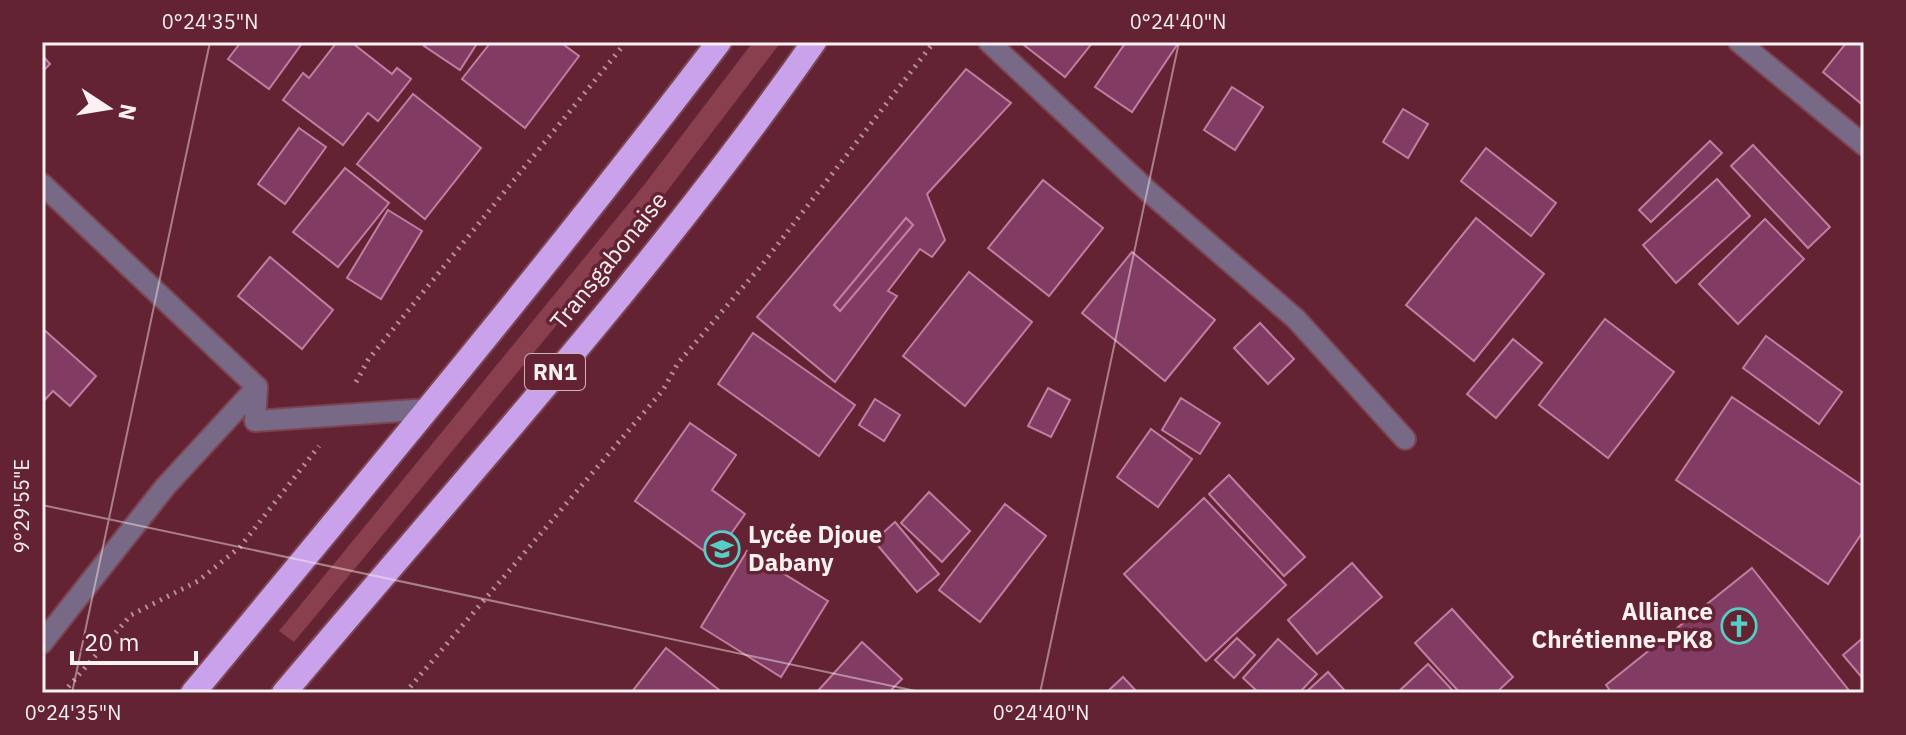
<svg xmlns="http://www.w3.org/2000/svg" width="1906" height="735" viewBox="0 0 1906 735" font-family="'IBM Plex Sans',sans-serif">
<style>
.green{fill:#8a3f4f}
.building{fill:#823b62;stroke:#c27ea1;stroke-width:2;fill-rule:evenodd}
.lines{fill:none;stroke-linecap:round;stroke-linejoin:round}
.minor-casing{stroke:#7c4452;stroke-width:24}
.highway-casing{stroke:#7c4452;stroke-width:28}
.path{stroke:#b49199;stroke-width:5;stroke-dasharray:2 6;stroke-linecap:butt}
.minor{stroke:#786987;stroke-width:20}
.highway{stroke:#c9a2eb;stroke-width:24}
.ticks{fill:none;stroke:#faf1f2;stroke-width:2;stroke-opacity:0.45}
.labels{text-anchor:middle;stroke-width:7;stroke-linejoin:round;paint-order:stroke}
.shield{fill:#642333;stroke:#cdb3b9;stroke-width:2}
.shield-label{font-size:22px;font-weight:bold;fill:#faf1f2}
.street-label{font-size:24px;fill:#faf1f2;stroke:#642333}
.poi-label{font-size:24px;font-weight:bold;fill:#faf1f2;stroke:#642333;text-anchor:start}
.neatline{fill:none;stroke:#faf1f2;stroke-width:3}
.ticks-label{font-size:20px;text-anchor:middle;fill:#faf1f2}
</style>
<rect width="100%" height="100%" fill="#642333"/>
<path class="green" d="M753,42h28l-120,157 -367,443 -15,-11 365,-446z"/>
<g class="building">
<path d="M241,42h62l-34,47 -41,-30z"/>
<path d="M337,42h14l41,32 5,-6 14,11 -33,42 -10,-8 -25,32 -60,-45 20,-27 6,5z"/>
<path d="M427,42h51l-18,28 -36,-24z"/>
<path d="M491,42h69l19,14 -54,72 -63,-49z"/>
<path d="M1020,42h73l-28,35z"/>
<path d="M1126,42h53l-47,70 -37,-25z"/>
<path d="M1847,42h17v64l-41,-34z"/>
<path d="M42,55l8,9 -8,8z"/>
<path d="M966,69l45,34 -84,91 18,46 -13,17 -12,-8 -32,42 9,5 -62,86 -78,-65zM906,218l7,7 -73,86 -6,-6z"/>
<path d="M1232,87l31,20 -28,43 -31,-20z"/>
<path d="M413,94l68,54 -56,71 -68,-55z"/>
<path d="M1403,109l25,15 -20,34 -25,-16z"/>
<path d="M299,128l27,19 -41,57 -27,-20z"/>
<path d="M1710,141l12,12 -71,69 -12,-12z"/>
<path d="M1753,145l77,82 -22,21 -77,-82z"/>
<path d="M1486,148l70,55 -25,33 -70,-55z"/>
<path d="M345,168l44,35 -51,64 -45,-35z"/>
<path d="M1717,179l33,37 -74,67 -33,-38z"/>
<path d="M1043,180l60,48 -54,68 -61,-48z"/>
<path d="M388,210l34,21 -41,68 -34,-21z"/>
<path d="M906,218l7,7 -73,86 -6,-6z"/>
<path d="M1476,218l68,56 -70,87 -68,-56z"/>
<path d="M1765,219l39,40 -66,65 -39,-40z"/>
<path d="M1132,252l83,68 -50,61 -83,-68z"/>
<path d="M270,257l63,53 -31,39 -64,-53z"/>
<path d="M969,272l63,50 -67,84 -62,-50z"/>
<path d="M1605,319l69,53 -66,86 -69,-53z"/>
<path d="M1260,323l34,36 -26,25 -34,-36z"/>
<path d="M42,328l54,48 -26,30 -17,-15 -11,12z"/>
<path d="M753,333l102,72 -36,51 -101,-72z"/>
<path d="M1766,336l76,56 -23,32 -76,-56z"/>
<path d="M1513,339l29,24 -46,55 -29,-24z"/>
<path d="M1048,388l22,12 -19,37 -23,-11z"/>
<path d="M1732,397l132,90v43l-36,54 -152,-104z"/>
<path d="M1181,398l39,25 -20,31 -38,-24z"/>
<path d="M875,399l25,16 -16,26 -25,-16z"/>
<path d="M690,423l46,32 -24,35 33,24 -31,44 -79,-57z"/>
<path d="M1151,429l41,30 -34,48 -41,-30z"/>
<path d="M1229,475l76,82 -21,19 -75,-82z"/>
<path d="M929,492l41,39 -28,31 -41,-39z"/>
<path d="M1204,498l82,87 -80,76 -82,-87z"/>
<path d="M1005,504l41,32 -66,86 -41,-32z"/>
<path d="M895,522l44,52 -22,18 -43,-51z"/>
<path d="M747,551l81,50 -47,76 -80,-50z"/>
<path d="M1352,563l30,34 -65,57 -29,-34z"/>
<path d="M1752,568l99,125h-239l-6,-8z"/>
<path d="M1452,609l61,68 -17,16h-36l-45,-50z"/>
<path d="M1864,637v43l-21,-25z"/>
<path d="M1237,638l18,17 -21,23 -19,-18z"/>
<path d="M1278,639l39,35 -18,19h-40l-16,-15z"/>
<path d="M862,642l40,37 -10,10 4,4h-80z"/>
<path d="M666,648l57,45h-92z"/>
<path d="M1428,664l27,29h-58z"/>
<path d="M1328,672l19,21h-42z"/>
<path d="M1123,677l15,16h-32z"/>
</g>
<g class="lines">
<defs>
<g id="minor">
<path d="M989,42l159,149 148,128 109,120"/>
<path d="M1739,42l125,103"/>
<path d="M42,184l215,203"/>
<path d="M42,643l123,-156 92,-100 -2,34 174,-12"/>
</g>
<g id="highway">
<path d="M193,693c178,-215 357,-429 526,-651"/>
<path d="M284,693c180,-214 370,-422 530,-651"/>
</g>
</defs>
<use href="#minor" class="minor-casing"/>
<use href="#highway" class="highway-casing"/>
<g class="path">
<path d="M356,382l12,-22 258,-318"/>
<path d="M63,693l68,-78 67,-34 42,-34 79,-101"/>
<path d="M405,693l258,-303 15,-27 83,-97 173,-224"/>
</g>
<use href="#minor" class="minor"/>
<use href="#highway" class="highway"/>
</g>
<path class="ticks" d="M42,505l883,188M72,693l138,-651M1040,693l139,-651"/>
<defs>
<symbol id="school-ring" viewBox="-11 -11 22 22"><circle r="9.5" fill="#642333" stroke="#55cec5" stroke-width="1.5"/><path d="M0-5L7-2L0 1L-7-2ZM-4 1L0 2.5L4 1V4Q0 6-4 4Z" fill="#55cec5"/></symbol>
<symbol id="church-ring" viewBox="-11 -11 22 22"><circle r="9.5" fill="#642333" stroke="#55cec5" stroke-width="1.5"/><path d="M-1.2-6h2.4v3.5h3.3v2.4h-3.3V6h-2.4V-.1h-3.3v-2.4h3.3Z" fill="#55cec5"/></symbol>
</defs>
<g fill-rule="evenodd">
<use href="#school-ring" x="702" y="529" width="40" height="40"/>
<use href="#church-ring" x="1719" y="606" width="40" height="40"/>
</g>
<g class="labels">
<rect class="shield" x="525" y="354" width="60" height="36" rx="6"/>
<g class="shield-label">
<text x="555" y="380">RN1</text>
</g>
<g class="street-label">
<text transform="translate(609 261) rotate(-51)" y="8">Transgabonaise</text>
</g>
<g class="poi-label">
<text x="748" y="543">Lycée Djoue<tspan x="748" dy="28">Dabany</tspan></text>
<text x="1713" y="620" text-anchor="end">Alliance<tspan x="1713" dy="28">Chrétienne-PK8</tspan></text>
</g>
</g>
<rect width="1906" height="735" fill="none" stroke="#642333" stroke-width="88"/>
<g transform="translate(108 108) rotate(102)" stroke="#642333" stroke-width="6" paint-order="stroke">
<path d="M0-6L14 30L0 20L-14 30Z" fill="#faf1f2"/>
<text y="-12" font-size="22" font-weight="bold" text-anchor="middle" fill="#faf1f2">N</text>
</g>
<path d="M72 651v12h124v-12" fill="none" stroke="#faf1f2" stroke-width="4"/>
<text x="84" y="651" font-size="24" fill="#faf1f2" stroke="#642333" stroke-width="6" paint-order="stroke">20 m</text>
<rect x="44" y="44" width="1818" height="647" class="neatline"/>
<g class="ticks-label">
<text x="210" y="29">0°24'35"N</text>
<text x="1178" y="29">0°24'40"N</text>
<text transform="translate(22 506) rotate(-90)" y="7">9°29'55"E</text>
<text x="73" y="720">0°24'35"N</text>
<text x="1041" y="720">0°24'40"N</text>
</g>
</svg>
